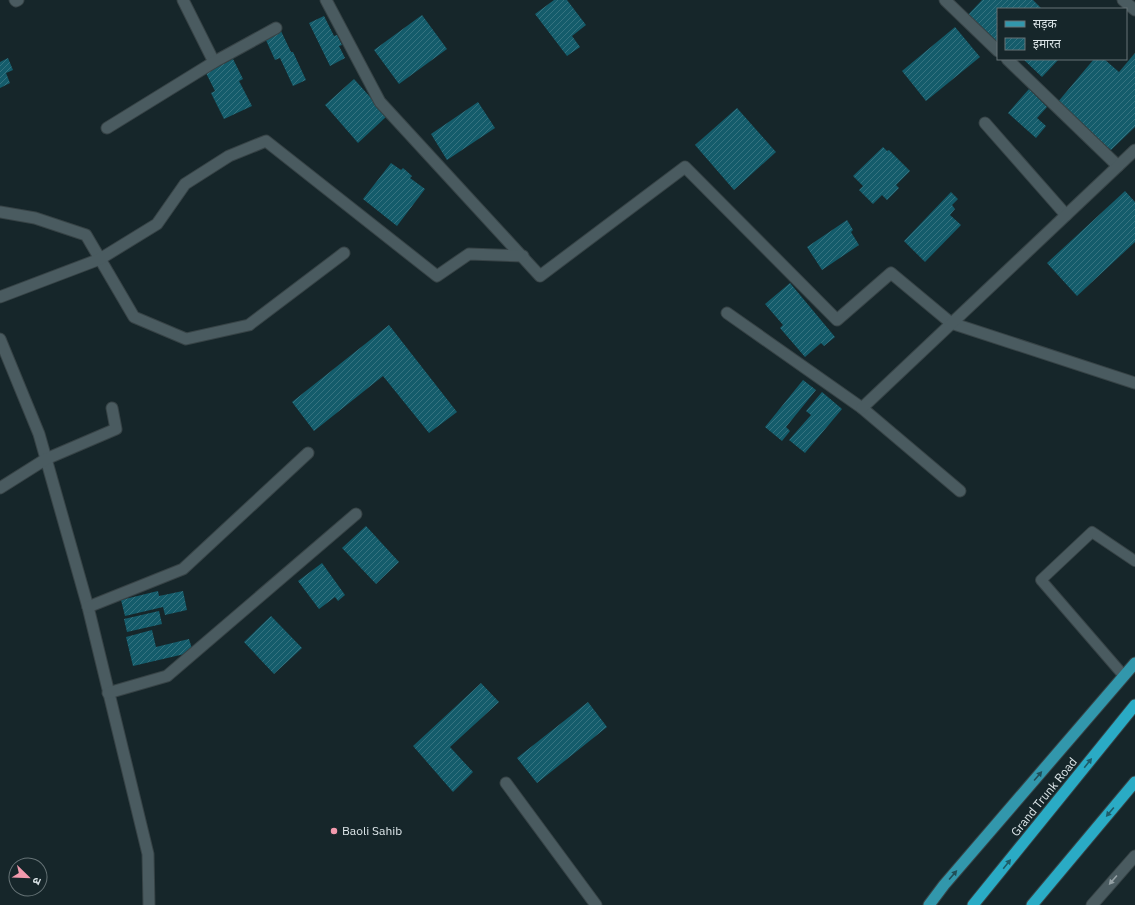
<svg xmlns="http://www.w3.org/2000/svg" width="1135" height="905" viewBox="0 0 1135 905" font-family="'IBM Plex Sans','Noto Sans Devanagari',sans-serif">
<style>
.building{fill:url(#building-hatch)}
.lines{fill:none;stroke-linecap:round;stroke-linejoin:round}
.service-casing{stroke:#374346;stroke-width:12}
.minor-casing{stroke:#374346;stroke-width:13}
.tertiary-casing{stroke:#374346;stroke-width:13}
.primary-casing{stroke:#374346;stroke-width:13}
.trunk-casing{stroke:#374346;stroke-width:13}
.service{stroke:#4a5b60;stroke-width:10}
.minor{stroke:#4a5b60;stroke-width:11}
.tertiary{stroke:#4a5b60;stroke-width:11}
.primary{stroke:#3297ac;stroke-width:11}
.trunk{stroke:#2aabc5;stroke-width:11}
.oneway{fill:#1e5b68}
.oneway2{fill:#204e58}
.oneway3{fill:#94a0a4}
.poi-dot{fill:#f29aad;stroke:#16262a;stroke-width:1.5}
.labels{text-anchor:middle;stroke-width:3.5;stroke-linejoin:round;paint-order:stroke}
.street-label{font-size:12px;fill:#dde6e9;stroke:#16262a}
.poi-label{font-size:12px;fill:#dde6e9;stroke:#16262a;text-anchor:start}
</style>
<defs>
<pattern id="building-hatch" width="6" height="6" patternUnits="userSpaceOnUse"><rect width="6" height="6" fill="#145c6b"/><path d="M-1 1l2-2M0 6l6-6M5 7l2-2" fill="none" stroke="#367380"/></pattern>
</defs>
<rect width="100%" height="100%" fill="#16262a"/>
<g class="building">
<path d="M554,0h13l19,25 -14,11 8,11 -13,9 -32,-42z"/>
<path d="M982,0h51l9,9h-44v39l-33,-30z"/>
<path d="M422,15l25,34 -48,35 -25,-34z"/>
<path d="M324,16l10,20 3,-1 5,10 -3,1 6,12 -15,8 -21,-43z"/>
<path d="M955,27l25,30 -54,44 -24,-30z"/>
<path d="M281,31l10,21h2l13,28 -13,6 -13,-28 -5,2 -10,-22z"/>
<path d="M1135,53v74l-24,23 -54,-47 37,-44h10l15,13z"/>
<path d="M8,58l5,12 -7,3 4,10 -10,5v-26z"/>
<path d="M233,59l10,20 -4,2 13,25 -28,13 -13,-26 4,-2 -9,-18z"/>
<path d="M1023,59h36l-17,18z"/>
<path d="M354,79l33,37 -29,27 -33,-38z"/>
<path d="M1029,89l18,18 -10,11 9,8 -10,12 -28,-25z"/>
<path d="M478,102l17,26 -48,32 -16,-26z"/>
<path d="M737,108l39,44 -42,38 -39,-45z"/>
<path d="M883,147l4,4 2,-1 21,21 -14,14 3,3 -12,12 -5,-5 -9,9 -14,-14 4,-4 -10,-10z"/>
<path d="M391,163l10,7 2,-2 9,8 -2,2 15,11 -28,37 -34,-27z"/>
<path d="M1125,191l10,11v40l-58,54 -30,-33z"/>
<path d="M951,192l7,7 -6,6 3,4 -5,6 11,10 -36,37 -21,-21z"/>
<path d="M847,220l6,10 -2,2 8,13 -37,25 -15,-23z"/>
<path d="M790,283l45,54 -11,9 -3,-3 -16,14 -25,-29 3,-3 -18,-21z"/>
<path d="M389,325l68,87 -28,21 -46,-57 -69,55 -22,-29z"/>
<path d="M803,380l13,10 -30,37 4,4 -8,10 -17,-14z"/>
<path d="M822,392l20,17 -37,44 -16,-13 22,-25 -5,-4z"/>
<path d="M366,526l33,36 -23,22 -34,-36z"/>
<path d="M322,563l23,32 -7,6 -3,-4 -16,12 -21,-28z"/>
<path d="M158,591l1,5 24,-5 4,19 -22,5 -2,-8 -38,9 -4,-16z"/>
<path d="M159,611l3,13 -35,8 -3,-13z"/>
<path d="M271,616l31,32 -28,26 -30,-32z"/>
<path d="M152,630l4,17 33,-8 4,13 -60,14 -7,-29z"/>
<path d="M481,683l18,19 -49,45 23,25 -20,20 -40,-46z"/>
<path d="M588,702l19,25 -70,56 -20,-25z"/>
</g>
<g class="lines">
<defs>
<path id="service" d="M1124,676l-83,-96 51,-48 43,29"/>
<g id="minor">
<path d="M15,0l1,1 2,-1"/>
<path d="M183,0l31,62"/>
<path d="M326,0l54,102 160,174 145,-109 152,153 54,-47 60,50 184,60"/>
<path d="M945,0l53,51"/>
<path d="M1123,0l12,10"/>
<path d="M1007,59l111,107"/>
<path d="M985,123l81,92"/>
<path d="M107,128l107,-66 62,-34"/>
<path d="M0,212l35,6 51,17 48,82 52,22 63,-14 95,-72"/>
<path d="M0,297l100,-38 57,-35 28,-40 44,-28 37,-15 171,135 32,-22 54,2"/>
<path d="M727,313l135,95 98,83"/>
<path d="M0,339l39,95 49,173 60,247 1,51"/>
<path d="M862,408l273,-258"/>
<path d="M0,488l46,-29 70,-30 -4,-21"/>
<path d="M88,607l95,-38 125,-116"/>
<path d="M108,693l59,-17 189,-162"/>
<path d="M506,783l90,122"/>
</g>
<path id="tertiary" d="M1092,905l43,-49"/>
<path id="primary" d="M929,905l15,-20 191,-222"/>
<g id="trunk">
<path d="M973,905l162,-200"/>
<path d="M1032,905l103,-123"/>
</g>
</defs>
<use href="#service" class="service-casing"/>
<use href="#minor" class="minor-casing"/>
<use href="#tertiary" class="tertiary-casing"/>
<use href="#primary" class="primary-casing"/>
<use href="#trunk" class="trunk-casing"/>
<use href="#service" class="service"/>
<use href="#minor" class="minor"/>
<use href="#tertiary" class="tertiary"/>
<use href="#primary" class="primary"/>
<use href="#trunk" class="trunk"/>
</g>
<defs><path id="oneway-solid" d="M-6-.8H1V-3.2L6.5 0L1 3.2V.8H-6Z"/></defs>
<g class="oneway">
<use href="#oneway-solid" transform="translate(1088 763) rotate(-51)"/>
<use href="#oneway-solid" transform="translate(1110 812) rotate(130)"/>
<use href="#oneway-solid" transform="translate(1007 864) rotate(-51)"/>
</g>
<g class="oneway2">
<use href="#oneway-solid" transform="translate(1038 776) rotate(-49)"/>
<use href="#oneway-solid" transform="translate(953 875) rotate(-49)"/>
</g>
<use class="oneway3" href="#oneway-solid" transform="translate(1113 880) rotate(131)"/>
<circle class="poi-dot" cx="334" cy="831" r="4"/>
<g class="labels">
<g class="street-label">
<text transform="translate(1044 797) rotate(-51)" y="4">Grand Trunk Road</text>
</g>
<g class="poi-label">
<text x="342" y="835">Baoli Sahib</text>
</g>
</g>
<rect x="997" y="8" width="130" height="52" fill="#16262a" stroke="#667376"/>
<rect x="1005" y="21" width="20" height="6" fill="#3297ac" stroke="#667376"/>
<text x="1033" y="28" font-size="12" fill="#dde6e9">सड़क</text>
<rect x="1005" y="38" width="20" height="12" fill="url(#building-hatch)" stroke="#667376"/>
<text x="1033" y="48" font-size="12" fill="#dde6e9">इमारत</text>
<g transform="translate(28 877) rotate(113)"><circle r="19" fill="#16262a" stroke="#667376"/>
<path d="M0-3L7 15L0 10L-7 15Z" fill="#f29aad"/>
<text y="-6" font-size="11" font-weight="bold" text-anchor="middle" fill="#dde6e9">उ</text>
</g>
</svg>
